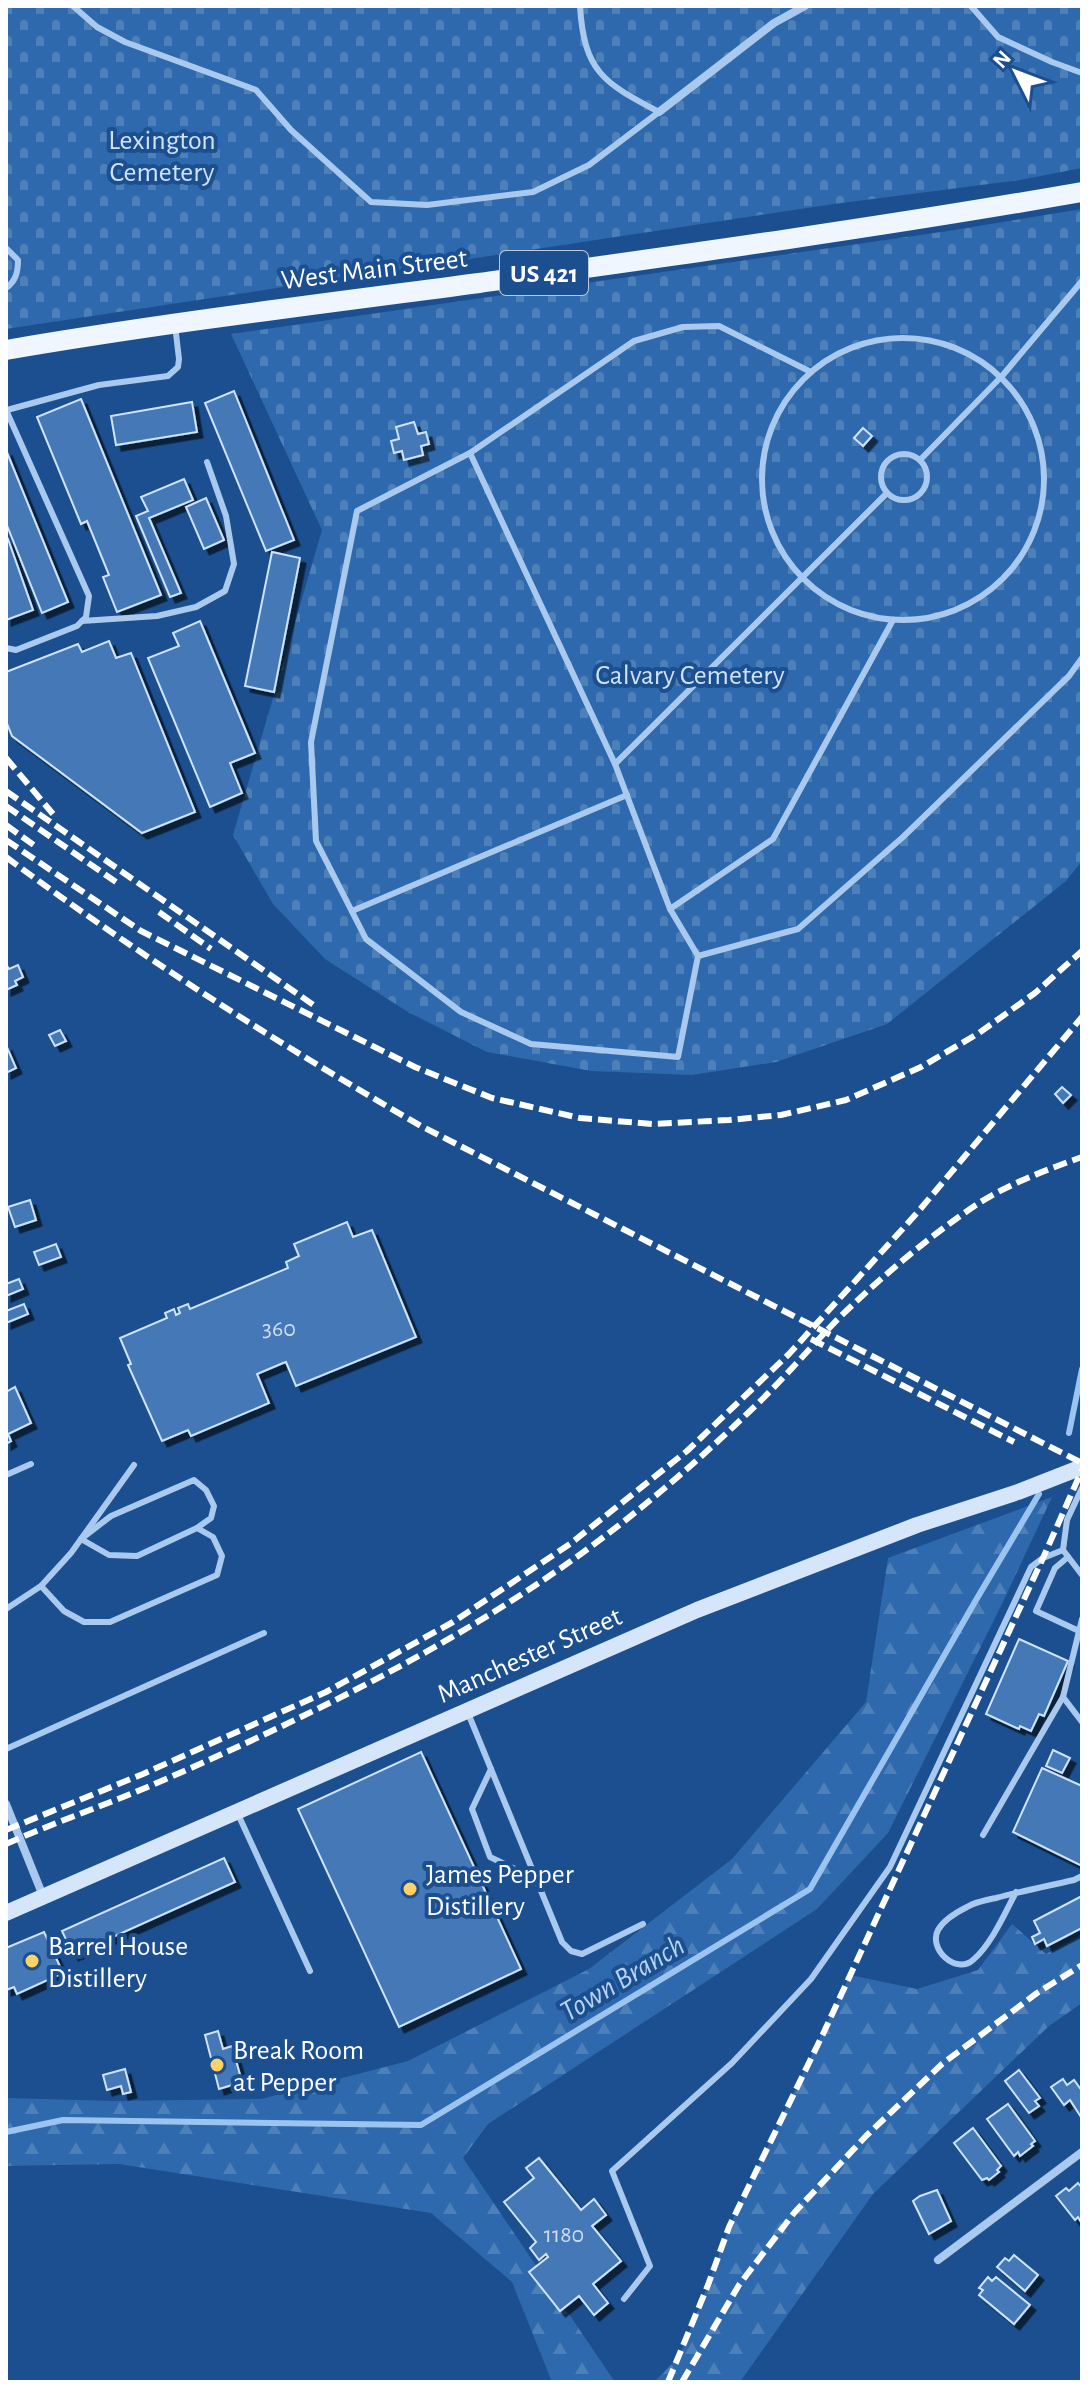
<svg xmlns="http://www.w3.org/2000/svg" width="1088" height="2388" viewBox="0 0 1088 2388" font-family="'Alegreya Sans',sans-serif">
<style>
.forest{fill:url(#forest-firs)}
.cemetery{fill:url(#cemetery-stones)}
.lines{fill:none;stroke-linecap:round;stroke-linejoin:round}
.stream{stroke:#9cc4f0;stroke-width:6}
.building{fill:#4478b7;stroke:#cfe3fa;stroke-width:2;filter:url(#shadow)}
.service{stroke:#a9c9ee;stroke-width:6}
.minor{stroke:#a9c9ee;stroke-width:8}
.secondary{stroke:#d6e6fa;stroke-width:16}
.primary{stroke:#f0f6ff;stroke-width:20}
.rail{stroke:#fff;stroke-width:6;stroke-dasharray:14 6;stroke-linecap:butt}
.poi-dot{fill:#ffd166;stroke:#1b4f8f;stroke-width:3}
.labels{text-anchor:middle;stroke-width:8;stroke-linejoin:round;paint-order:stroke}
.number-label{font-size:24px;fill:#d0dded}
.shield{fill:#1b4f8f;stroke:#bbcadd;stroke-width:2}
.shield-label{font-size:26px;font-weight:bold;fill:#fff}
.park-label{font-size:28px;fill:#cfe3fa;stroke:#1b4f8f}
.street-label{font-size:28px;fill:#fff;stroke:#1b4f8f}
.poi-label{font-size:28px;fill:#fff;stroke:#1b4f8f;text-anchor:start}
.water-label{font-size:30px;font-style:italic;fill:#b5d3f5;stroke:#1b4f8f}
</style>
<defs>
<pattern id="forest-firs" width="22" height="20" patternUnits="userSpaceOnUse" patternTransform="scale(2)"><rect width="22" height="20" fill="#2e69ad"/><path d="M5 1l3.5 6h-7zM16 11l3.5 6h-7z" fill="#4d80b9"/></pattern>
<pattern id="cemetery-stones" width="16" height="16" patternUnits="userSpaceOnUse" patternTransform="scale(2)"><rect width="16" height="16" fill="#2e69ad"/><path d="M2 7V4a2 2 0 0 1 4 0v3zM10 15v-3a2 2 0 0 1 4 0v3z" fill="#4d80b9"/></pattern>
<filter id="shadow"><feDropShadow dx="5.5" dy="5.5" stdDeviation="0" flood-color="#0009"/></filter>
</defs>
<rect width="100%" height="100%" fill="#1b4f8f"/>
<g class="forest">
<path d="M1052,1497l-51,109 -113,227 -71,76 -329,215 -25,34 152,224h-63l-40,-100 -81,-69 -312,-49 -113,2v-68l107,3 148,-2 147,-38 181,-92 143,-110 134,-157 22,-144z"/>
<path d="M1012,1924l34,30 36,-20v69l-33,23 -176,168 -133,188h-86l25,-25 29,-72 21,-58 121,-252 67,14 61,-19z"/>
</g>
<g class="cemetery">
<path d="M6,6h1076v162l-62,12 -186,24 -828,125z"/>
<path d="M1082,209v652l-16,20 -179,143 -111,38 -84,13 -101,-4 -104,-19 -79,-40 -83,-53 -52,-55 -40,-69 89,-305 -91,-196 717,-103z"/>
</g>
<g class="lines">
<g class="stream">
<path d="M1069,1433l13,-64"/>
<path d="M6,2132l57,-12 358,5 389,-236 166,-289 63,-106"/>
</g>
</g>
<g class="building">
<path d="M234,391l60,149 -28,11 -61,-148z"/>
<path d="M81,399l80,196 -44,17 -14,-35 6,-2 -22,-54 -6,3 -44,-107z"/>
<path d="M192,402l5,30 -81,13 -5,-29z"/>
<path d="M414,422l4,12 8,-2 3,12 -8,2 2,9 -19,5 -2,-9 -8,2 -3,-12 8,-2 -3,-12z"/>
<path d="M863,428l9,8 -9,10 -9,-8z"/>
<path d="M6,450l62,152 -26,11 -36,-90z"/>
<path d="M184,479l9,21 -44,18 32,75 -11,4 -34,-81 12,-5 -7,-14z"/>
<path d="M206,498l18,42 -20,9 -18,-42z"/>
<path d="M8,539l25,71 -27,10v-80z"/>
<path d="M272,552l28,6 -26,134 -29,-6z"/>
<path d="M200,621l55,132 -25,10 12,30 -32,14 -62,-149 31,-12 -6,-13z"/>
<path d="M109,641l7,17 15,-5 64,159 -53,21 -130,-97 -6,-15v-49l72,-28 4,8z"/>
<path d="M6,964l3,5 9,-4 5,12 -8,4 2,4 -11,5z"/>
<path d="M60,1030l6,11 -11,5 -6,-11z"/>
<path d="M6,1045l10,23 -10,5z"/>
<path d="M1062,1087l9,8 -8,8 -8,-9z"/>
<path d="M30,1200l6,20 -21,7 -7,-20z"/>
<path d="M347,1222l6,15 19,-7 44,107 -120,49 -10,-24 -3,1 -26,11 12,29 -78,33 -3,-6 -26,11 -34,-76 3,-1 -11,-26 47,-20 -2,-5 9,-4 2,6 4,-2 -2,-5 10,-4 2,5 98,-41 -2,-6 13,-6 -5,-12z"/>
<path d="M56,1244l5,13 -22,8 -5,-13z"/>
<path d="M19,1279l4,10 -17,7v-12z"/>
<path d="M24,1304l4,10 -22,9v-12z"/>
<path d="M15,1387l16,36 -23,11 3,7 -5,3v-52z"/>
<path d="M1019,1639l49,22 -24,55 -5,-2 -8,17 -11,-5 -1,3 -33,-15z"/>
<path d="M1053,1750l17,8 -8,15 -16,-7z"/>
<path d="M421,1752l100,217 -122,58 -101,-218z"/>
<path d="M1042,1768l40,18v80l-69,-34z"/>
<path d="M224,1858l11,24 -162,73 -11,-24z"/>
<path d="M1082,1896v32l-35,18 -3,-7 -9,5 -3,-7 8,-4 -6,-12z"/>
<path d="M44,1932l19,41 -46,21 -3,-7 -8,3v-42z"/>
<path d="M218,2031l5,18 9,-3 10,36 -23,7 -14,-54z"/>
<path d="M125,2069l6,23 -8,2 -2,-8 -14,4 -4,-15z"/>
<path d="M1019,2070l21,28 -5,3 4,5 -10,7 -24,-32z"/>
<path d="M1063,2079l4,6 7,-5 8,11 -1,26 -11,-17 -6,5 -13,-18z"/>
<path d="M1008,2104l27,37 -4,3 2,2 -13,10 -2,-4 -4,4 -27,-37z"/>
<path d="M973,2128l28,38 -4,4 2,2 -10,8 -2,-2 -5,2 -28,-37z"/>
<path d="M539,2158l42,52 13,-11 12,16 -14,11 29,35 -28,23 15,19 -14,12 -15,-19 -19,15 -31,-39 19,-15 -2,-3 -7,6 -9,-12 6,-6 -32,-40 30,-24 -8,-10z"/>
<path d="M1078,2183l4,5 -1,34 -3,-5 -3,3 -19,-24 10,-8 3,3z"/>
<path d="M937,2190l14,31 -22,13 -16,-33 7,-5z"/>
<path d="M1014,2255l24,20 -13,16 -28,-24 8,-9 4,3z"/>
<path d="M988,2277l4,4 4,-4 34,28 -16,19 -35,-29 4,-5 -4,-2z"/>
</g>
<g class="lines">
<g class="service">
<path d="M73,6l24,21 28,15 131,48 35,40 80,72 56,3 106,-13 56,-27 70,-53c-55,-29 -75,-40 -79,-106"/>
<path d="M971,6l27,31 54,25 30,11"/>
<path d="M6,248l12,12c0,12 -2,21 -12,28"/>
<circle cx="903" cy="479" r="141"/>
<path d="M6,410l83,186 -3,21 -9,9 -61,24 -10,-2"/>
<path d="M7,410l92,-25 69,-9 10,-9 1,-8 -4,-34"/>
<path d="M470,453l145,311 55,145 28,47 -20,101 -147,-13 -70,-32 -95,-73 -50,-98 -5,-99 46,-231z"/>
<path d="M470,453l164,-112 49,-14 36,-1 92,46"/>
<circle cx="904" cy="477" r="23"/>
<path d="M920,460l82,-84 80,-95"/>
<path d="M82,621l75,-5 39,-9 29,-16 9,-27 -8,-48 -19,-54"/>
<path d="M615,764l272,-271"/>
<path d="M670,909l103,-70 120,-219"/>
<path d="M352,911l275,-116"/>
<path d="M698,956l100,-27 105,-92 166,-161 13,-18"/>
<path d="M6,1475l25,-11"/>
<path d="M1082,1488l-15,32 -4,30 19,25"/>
<path d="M1068,1557l-13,11 -19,43 43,20"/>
<path d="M41,1586l23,25 20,11h26l107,-47 5,-19 -9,-19 -16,-9 -60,28 -28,-1 -28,-16 30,-23 83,-36 12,10 8,16 -3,12 -14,10"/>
<path d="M6,1609l35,-23 30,-33 63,-88"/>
<path d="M1063,1697l19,25"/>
<path d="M468,1713l94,229 9,9 11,3 61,-30"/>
<path d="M6,1749l258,-116"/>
<path d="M491,1769l-19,40 18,48 46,22"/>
<path d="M237,1812l73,159"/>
<path d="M983,1835l80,-138 19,-78"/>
<path d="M1016,1892c-11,21 -25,53 -43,68 -17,15 -45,-11 -35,-30 5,-9 19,-18 29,-23 8,-5 19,-7 29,-9 26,-7 52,-12 78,-18l8,-4"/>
<path d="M624,2299l26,-33 -38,-95 120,-108 79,-84 79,-112 141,-300 12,-9 20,-8"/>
</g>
<g class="minor">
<path d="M659,112l115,-89 31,-17"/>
<path d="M6,1804l37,92"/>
<path d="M938,2260l144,-108"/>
</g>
<path class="secondary" d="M6,1913l691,-303 220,-85 101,-33 64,-25"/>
<path class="primary" d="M6,350c157,-27 315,-46 473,-67 201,-28 403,-56 603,-91"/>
<g class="rail">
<path d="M6,758l47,56"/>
<path d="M6,791l309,215"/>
<path d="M6,806l110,76"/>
<path d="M6,825l29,21"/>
<path d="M6,840l135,91 274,136 77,31 88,20 72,6 77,-4 52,-5 65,-15 75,-33 58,-34 56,-40 47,-42"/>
<path d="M6,857c132,98 273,187 415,269l661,337"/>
<path d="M159,912l52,37"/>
<path d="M811,1339l203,103"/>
<path d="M6,1830l137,-56 183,-82 127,-70 117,-78 117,-93 102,-97 128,-141 165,-196"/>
<path d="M6,1844c47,-21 97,-38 144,-58 149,-65 295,-135 428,-230 61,-44 119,-94 173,-146 32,-30 59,-63 90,-94 39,-38 90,-81 135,-111 32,-21 70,-35 106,-48"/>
<path d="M668,2382l40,-97 21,-58 94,-193 220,-476 39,-88"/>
<path d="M682,2382l57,-97 55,-72 72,-77 76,-72 95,-71 45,-28"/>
</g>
</g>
<g class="poi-dot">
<circle cx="410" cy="1889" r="8"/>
<circle cx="32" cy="1961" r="8"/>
<circle cx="217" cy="2065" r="8"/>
</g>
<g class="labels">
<g class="number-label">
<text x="279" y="1336">360</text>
<text x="564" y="2242">1180</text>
</g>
<rect class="shield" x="500" y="251" width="88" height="44" rx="6"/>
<g class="shield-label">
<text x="544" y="282">US 421</text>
</g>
<g class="park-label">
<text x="162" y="149">Lexington<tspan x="162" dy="32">Cemetery</tspan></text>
<text x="690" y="684">Calvary Cemetery</text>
</g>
<g class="street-label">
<text transform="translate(374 268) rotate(-7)" y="10">West Main Street</text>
<text transform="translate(529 1654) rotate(-24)" y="10">Manchester Street</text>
</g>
<g class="poi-label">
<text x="426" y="1883">James Pepper<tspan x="426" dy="32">Distillery</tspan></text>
<text x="48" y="1955">Barrel House<tspan x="48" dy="32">Distillery</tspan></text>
<text x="233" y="2059">Break Room<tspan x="233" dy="32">at Pepper</tspan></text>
</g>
<g class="water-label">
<text transform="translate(622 1978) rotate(-31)" y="10">Town Branch</text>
</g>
</g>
<rect width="1088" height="2388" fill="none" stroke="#ffffff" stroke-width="16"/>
<g transform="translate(1016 72) rotate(312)" stroke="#1b4f8f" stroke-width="6" paint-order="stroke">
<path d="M0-6L14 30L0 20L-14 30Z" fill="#ffffff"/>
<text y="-12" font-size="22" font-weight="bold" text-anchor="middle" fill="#ffffff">N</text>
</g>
</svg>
